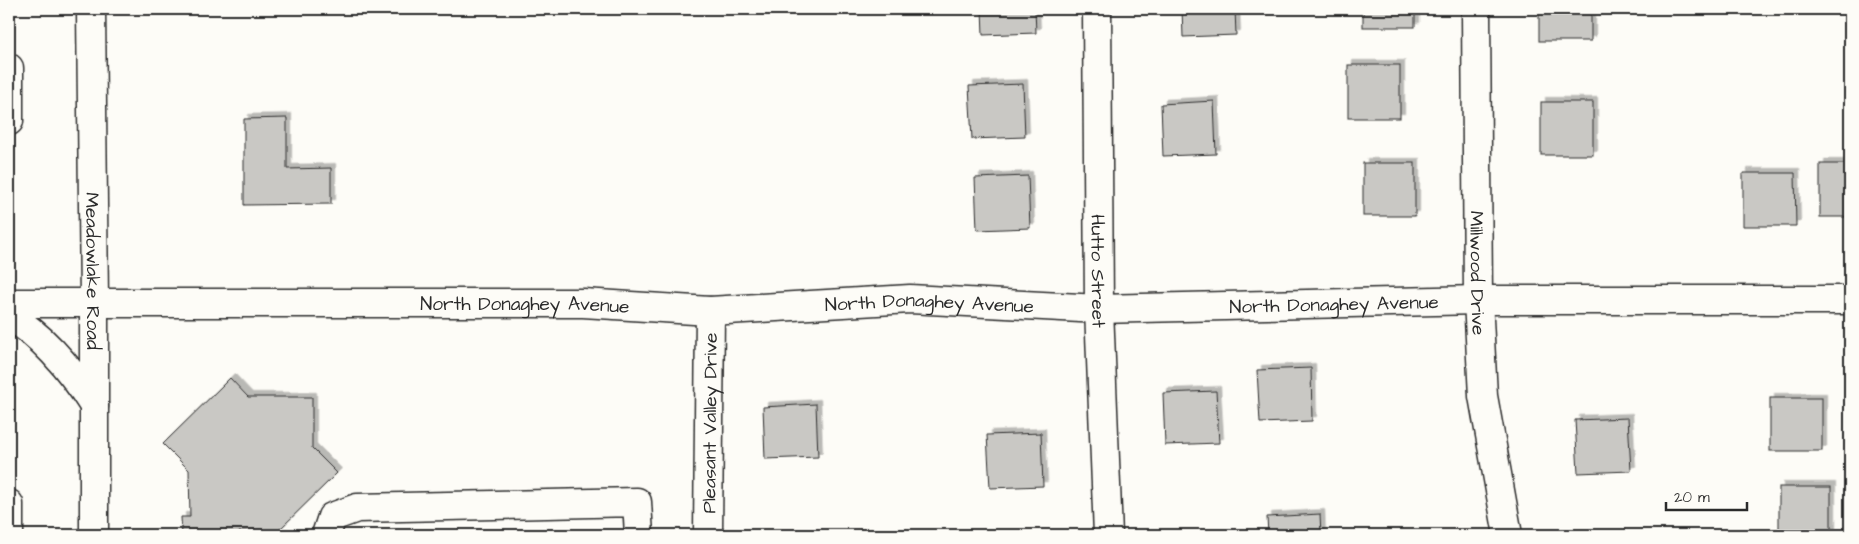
<svg xmlns="http://www.w3.org/2000/svg" width="1859" height="544" viewBox="0 0 1859 544" font-family="'Architects Daughter',sans-serif">
<style>
.building{fill:#c9c8c4;stroke:#2b2b2b;filter:url(#shadow)}
.lines{fill:none;stroke-linecap:round;stroke-linejoin:round}
.minor-casing{stroke:#2b2b2b;stroke-width:31}
.minor{stroke:#fdfcf7;stroke-width:28}
.labels{text-anchor:middle;stroke-width:4;stroke-linejoin:round;paint-order:stroke}
.street-label{font-size:19px;fill:#2b2b2b;stroke:#fdfcf7}
</style>
<defs>
<filter id="shadow"><feDropShadow dx="4.5" dy="-4.5" stdDeviation="0" flood-color="#0004"/></filter>
</defs>
<rect width="100%" height="100%" fill="#fdfcf7"/>
<filter id="ink" filterUnits="userSpaceOnUse"><feTurbulence type="fractalNoise" baseFrequency=".02" numOctaves="2"/><feDisplacementMap in="SourceGraphic" scale="10" xChannelSelector="R" yChannelSelector="G"/><feConvolveMatrix kernelMatrix="1 2 1 2 8 2 1 2 1" color-interpolation-filters="sRGB"/></filter>
<g filter="url(#ink)">
<g class="building">
<path d="M982,9h53l1,24 -53,2z"/>
<path d="M1182,9h53l1,26 -53,2z"/>
<rect x="1363" y="9" width="52" height="18"/>
<rect x="1539" y="9" width="52" height="32"/>
<rect x="1348" y="65" width="52" height="53"/>
<path d="M1023,84l2,53 -53,2 -3,-53z"/>
<path d="M1214,101l2,53 -53,2 -2,-52z"/>
<rect x="1541" y="102" width="52" height="53"/>
<path d="M287,118v51l44,-1v36l-87,1v-86z"/>
<rect x="1363" y="163" width="52" height="53"/>
<rect x="1820" y="164" width="30" height="53"/>
<path d="M1743,173h52l1,53h-53z"/>
<path d="M1028,176l2,52 -53,2 -2,-52z"/>
<path d="M1311,368l1,53 -52,2 -3,-53z"/>
<path d="M230,378l18,19h64v51l25,25 -63,62h-18l-3,-3h-14v3h-57l-1,-18h9l-1,-47 -26,-26z"/>
<path d="M1216,391l3,52 -54,2 -2,-52z"/>
<rect x="1770" y="398" width="52" height="53"/>
<path d="M816,404l2,53 -53,2 -2,-52z"/>
<path d="M1628,418l3,53 -53,2 -3,-53z"/>
<path d="M1041,433l2,53 -53,2 -3,-53z"/>
<rect x="1779" y="487" width="52" height="48"/>
<path d="M1320,514l1,21h-53l-1,-18z"/>
</g>
<g class="lines">
<defs>
<g id="minor">
<path id="s1" d="M91,9l3,293v233"/>
<path id="s2" d="M1097,9l2,300 9,226"/>
<path id="s3" d="M1476,9l2,291 5,96 25,139"/>
<path d="M9,68v53"/>
<path id="s4" d="M9,303h574l127,8 200,-12 189,10 379,-9h372"/>
<path d="M9,316c36,21 63,55 85,90"/>
<path d="M9,504v31"/>
<path d="M326,535l6,-18 25,-9 280,-6 2,33"/>
<path id="s5" d="M708,535l2,-224"/>
</g>
</defs>
<use href="#minor" class="minor-casing"/>
<use href="#minor" class="minor"/>
</g>
</g>
<g class="labels">
<g class="street-label">
<text dy="7" stroke="none"><textPath href="#s1" startOffset="262">Meadowlake Road</textPath></text>
<text dy="7" stroke="none"><textPath href="#s2" startOffset="262">Hutto Street</textPath></text>
<text dy="7" stroke="none"><textPath href="#s3" startOffset="264">Millwood Drive</textPath></text>
<text dy="7" stroke="none"><textPath href="#s4" startOffset="1326">North Donaghey Avenue</textPath></text>
<text dy="7" stroke="none"><textPath href="#s4" startOffset="516">North Donaghey Avenue</textPath></text>
<text dy="7" stroke="none"><textPath href="#s4" startOffset="921">North Donaghey Avenue</textPath></text>
<text dy="7" stroke="none"><textPath href="#s5" startOffset="112">Pleasant Valley Drive</textPath></text>
</g>
</g>
<rect width="1859" height="544" fill="none" stroke="#fdfcf7" stroke-width="30"/>
<rect x="15" y="15" width="1829" height="514" fill="none" stroke="#2b2b2b" stroke-width="2" filter="url(#ink)"/>
<path d="M1666 502v8h81v-8" fill="none" stroke="#2b2b2b" stroke-width="2.5"/>
<text x="1674" y="502" font-size="15" fill="#2b2b2b" stroke="#fdfcf7" stroke-width="4" paint-order="stroke">20 m</text>
</svg>
